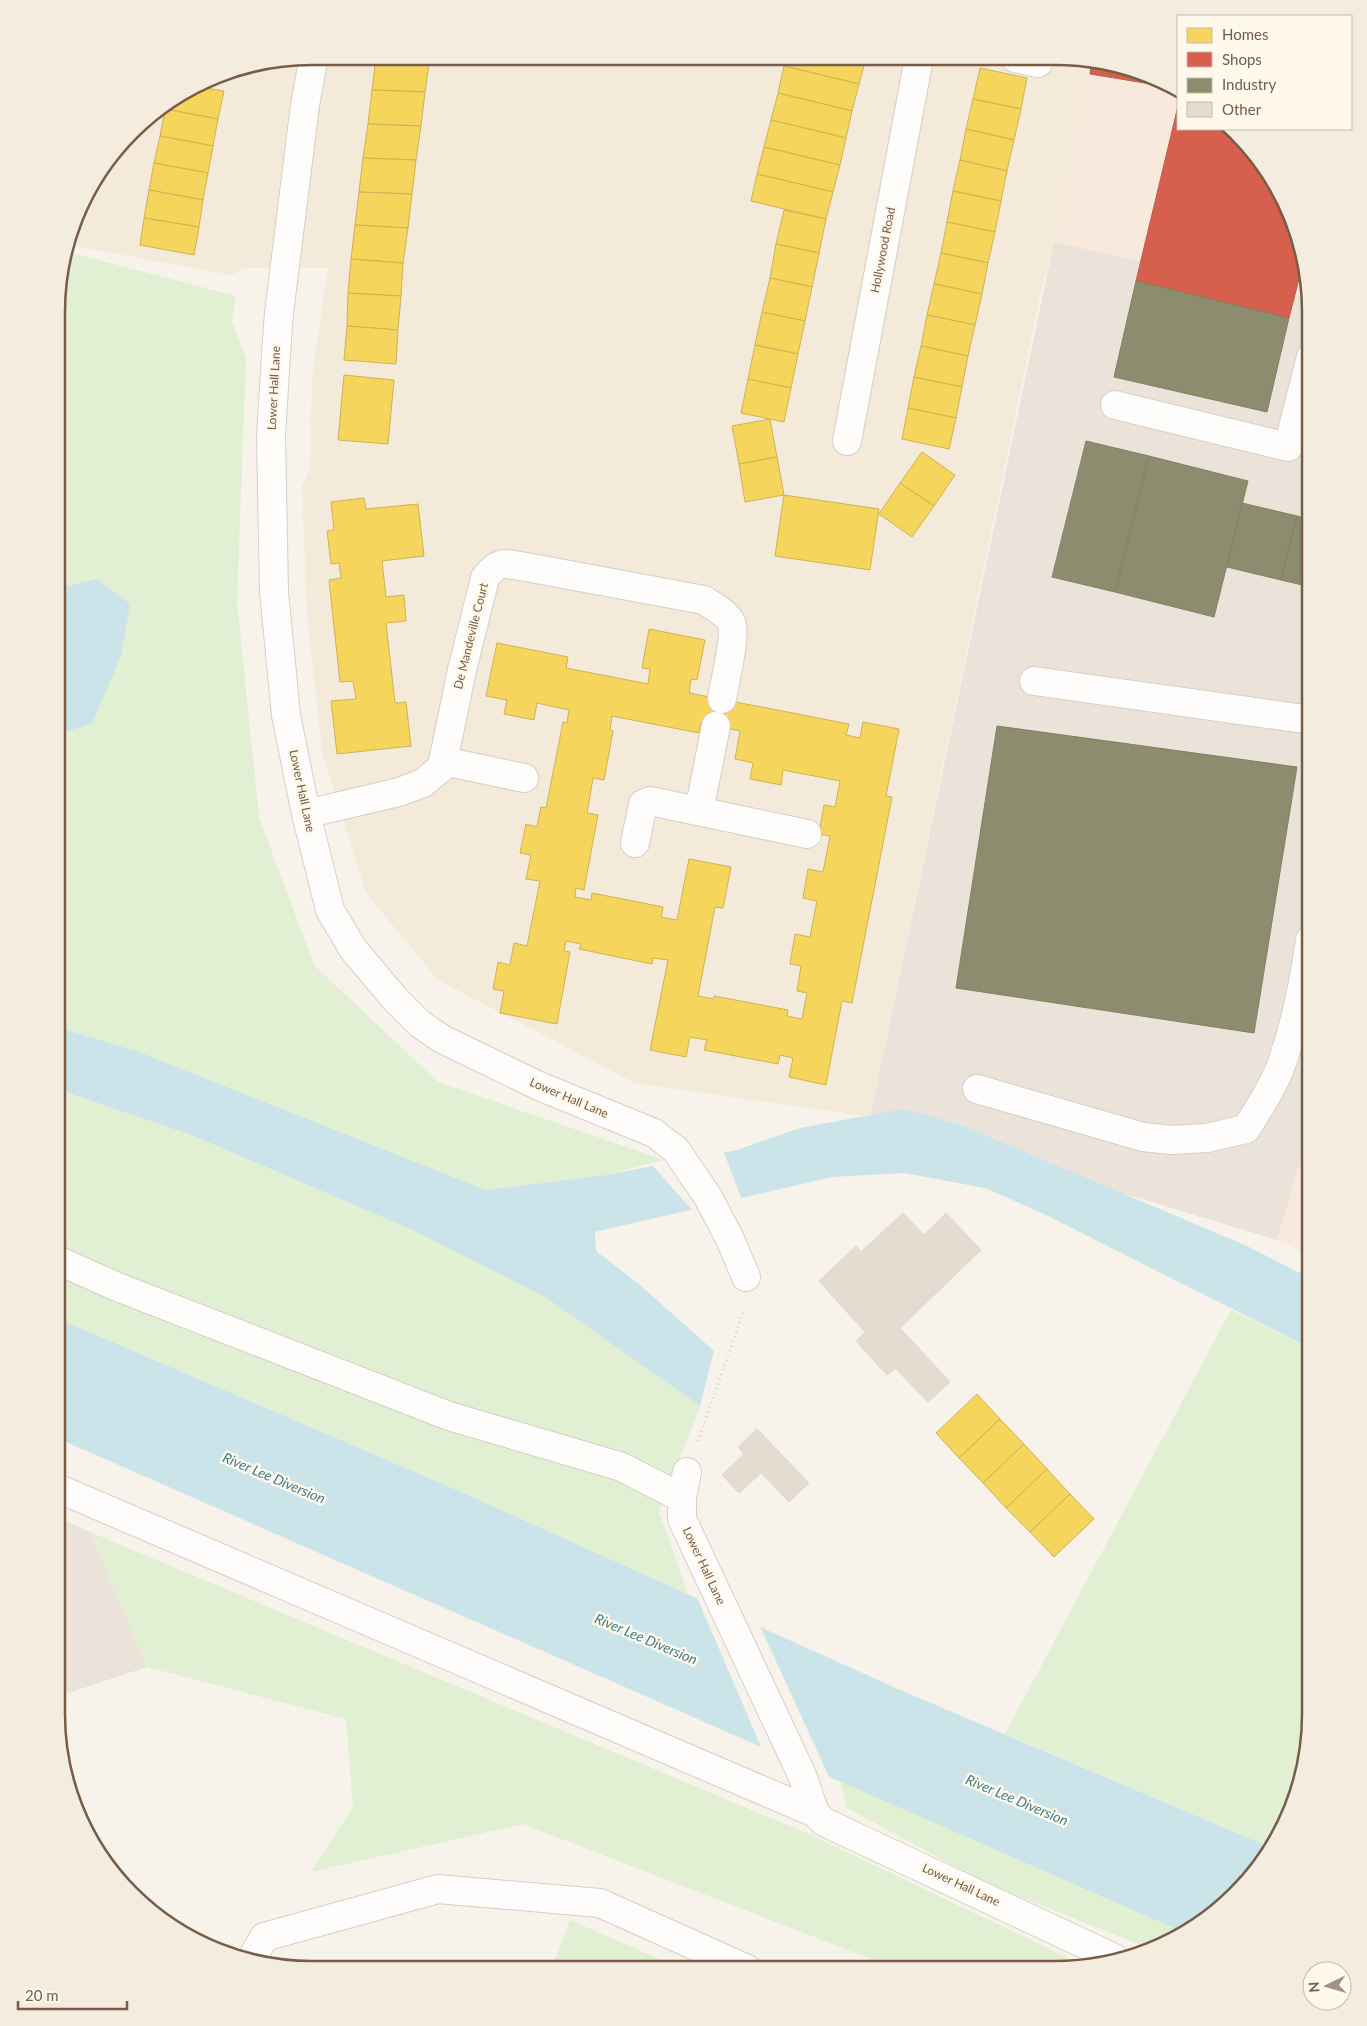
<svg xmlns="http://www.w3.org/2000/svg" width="1367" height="2026" viewBox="0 0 1367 2026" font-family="Lato,sans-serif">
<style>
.residential{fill:#f3ead9}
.commercial{fill:#f8e9dd}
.industrial{fill:#ebe3da}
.green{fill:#e1efd3}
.water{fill:#cae4e9}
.pier{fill:#f7f3ea}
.homes{fill:#f6d55c;stroke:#d0b156;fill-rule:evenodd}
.shops{fill:#d6604d;stroke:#ba5f4c}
.industry{fill:#8c8c6e;stroke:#867e63}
.building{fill:#e4dcd1;stroke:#e0d6cc}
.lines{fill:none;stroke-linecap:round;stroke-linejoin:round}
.minor-casing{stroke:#d6cfc6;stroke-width:30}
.path{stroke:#d8d1ca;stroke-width:3;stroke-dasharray:1 4;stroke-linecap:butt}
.minor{stroke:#fefdfc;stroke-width:28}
.labels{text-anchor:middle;stroke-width:5;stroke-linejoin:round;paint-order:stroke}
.street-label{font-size:12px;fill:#775c48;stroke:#fff9eb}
.water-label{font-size:14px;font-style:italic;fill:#407a8c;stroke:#fff9eb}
.rim{fill:none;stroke:#775c48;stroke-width:2.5}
</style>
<rect width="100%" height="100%" fill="#f7f3ea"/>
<path class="residential" d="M312,56l775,2 -33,184 -14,54 -170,821 -235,-34 -197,-103 -72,-87 -44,-141 -15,-138 -5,-128 8,-17 2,-90 16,-111h-82l-15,7 -161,-30 20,-60 54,-65 86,-50z"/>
<g class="commercial">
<path d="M1087,58l65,18 26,15v38h52l28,27 33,58 17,84 -254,-56z"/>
<path d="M1310,1129v126l-33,-15z"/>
</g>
<g class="industrial">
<path d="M1054,242l254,56 3,14 -1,817 -33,111 -407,-123z"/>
<path d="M57,1517l33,15 57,135 -91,30z"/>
</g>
<g class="green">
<path d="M68,252l168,44 -4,26 14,36 -9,243 22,216 55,148 124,117 226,78 -58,15 -120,15 -347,-138 -82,-25 1,-293 34,-10 4,-145 -38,10v-310z"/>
<path d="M57,1089l137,47 214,92 137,69 155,109 -41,106 29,82 -220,-99 -411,-177z"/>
<path d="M1231,1310l79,38v383l-13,65 -25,52 -267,-114z"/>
<path d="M90,1532l721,303 270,129 -26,6 -158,-1 -374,-145 -212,48 42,-65 -7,-88 -199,-52z"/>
<path d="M840,1781l334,147 9,4 -30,18 -169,-68 -137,-74z"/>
<path d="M570,1920l112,49 -130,-1z"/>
</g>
<g class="water">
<path d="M96,579l34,25 -9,52 -29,68 -34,10v-145z"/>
<path d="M57,1027l82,25 347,138 120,-15 131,-25 63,-22 103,-19 58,16 284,120 65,33v70l-264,-133 -61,-27 -81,-15 -72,4 -237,55 1,19 44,34 74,66 -14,55 -155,-109 -137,-69 -214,-92 -137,-47z"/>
<path d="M57,1318l411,177 430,194 374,159 -5,8 -44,50 -40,26 -9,-4 -1117,-490z"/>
</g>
<g class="pier">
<path d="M723,1150l19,50 -48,12 -43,-48z"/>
<path d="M696,1595l63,29 71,155 -68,-30z"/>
</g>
<g class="homes">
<path d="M376,57l54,1 -5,34 -53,-2z"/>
<path d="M786,58h80l-7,26 -75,-18z"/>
<path d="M784,66l75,18 -7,27 -74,-18z"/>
<path d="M980,68l47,10 -6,31 -48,-10z"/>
<path d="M200,87l24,4 -6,28 -53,-10z"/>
<path d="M372,90l53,2 -4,34 -53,-2z"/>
<path d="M778,93l74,18 -6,27 -75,-18z"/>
<path d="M973,99l48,10 -7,31 -48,-11z"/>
<path d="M165,109l53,10 -5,27 -53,-10z"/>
<path d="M771,120l75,18 -6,27 -76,-18z"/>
<path d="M368,124l53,2 -5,34 -53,-2z"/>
<path d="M966,129l48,11 -7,31 -47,-11z"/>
<path d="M160,136l53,10 -5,27 -54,-10z"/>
<path d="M764,147l76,18 -7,27 -76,-18z"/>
<path d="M363,158l53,2 -4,34 -53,-2z"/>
<path d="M960,160l47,11 -6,30 -48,-10z"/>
<path d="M154,163l54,10 -5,27 -54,-10z"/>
<path d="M757,174l76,18 -7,27 -75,-18z"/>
<path d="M149,190l54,10 -4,27 -55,-9z"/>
<path d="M953,191l48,10 -6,31 -48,-10z"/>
<path d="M359,192l53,2 -4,34 -53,-3z"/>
<path d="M784,210l42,9 -7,34 -43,-9z"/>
<path d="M144,218l55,9 -5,28 -54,-10z"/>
<path d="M947,222l48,10 -7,31 -47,-10z"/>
<path d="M355,225l53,3 -5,35 -52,-4z"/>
<path d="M776,244l43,9 -7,34 -42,-9z"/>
<path d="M941,253l47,10 -6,31 -48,-10z"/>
<path d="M351,259l52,4 -2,33 -53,-3z"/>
<path d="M770,278l42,9 -7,34 -43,-9z"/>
<path d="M934,284l48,10 -7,31 -48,-10z"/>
<path d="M348,293l53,3 -3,34 -51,-4z"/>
<path d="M762,312l43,9 -7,33 -43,-9z"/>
<path d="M927,315l48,10 -7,31 -47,-10z"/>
<path d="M347,326l51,4 -2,34 -52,-4z"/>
<path d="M755,345l43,9 -7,34 -43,-9z"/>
<path d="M921,346l47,10 -6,31 -48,-10z"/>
<path d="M344,375l50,5 -6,64 -50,-4z"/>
<path d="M914,377l48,10 -6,31 -48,-10z"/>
<path d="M748,379l43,9 -7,34 -43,-9z"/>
<path d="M908,408l48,10 -7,31 -47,-10z"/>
<path d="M770,419l7,38 -38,7 -7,-38z"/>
<path d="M922,452l33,23 -21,31 -34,-23z"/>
<path d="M777,457l7,38 -39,7 -6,-38z"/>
<path d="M900,483l34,23 -22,31 -33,-23z"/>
<path d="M784,495l95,14 -9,61 -95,-14z"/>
<path d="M364,498l2,11 52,-5 6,52 -42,5 4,36 18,-2 2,26 -20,2 9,80 11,-1 5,44 -74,8 -6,-53 25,-2 -3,-18 -13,1 -11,-102 12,-2 -2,-15 -8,1 -4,-33 7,-1 -3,-28z"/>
<path d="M649,629l56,11 -8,40 -6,-1 -2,14 160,31 -3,11 14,3 3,-16 36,7 -13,67 6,1 -40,206 -10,-2 -16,84 -37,-8 4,-19 -13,-3 -2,9 -74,-14 3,-10 -17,-3 -4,20 -36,-7 18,-90 -15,-2 -1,6 -73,-15 2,-5 -15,-3 -2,10 6,1 -13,72 -57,-11 4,-22 -11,-2 5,-27 12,3 4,-22 13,3 13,-65 -14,-2 5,-24 -11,-2 6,-29 11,3 4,-20 5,1 17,-86 4,1 2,-13 -32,-7 -3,17 -30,-6 3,-14 -21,-4 11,-53 71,14 -2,11 82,16 2,-15 -8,-1zM612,716l87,17 2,-10 39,8 -5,28 18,4 -3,16 31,6 2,-15 57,11 -5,26 -11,-2 -5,29 11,2 -7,36 -15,-3 -5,29 14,3 -7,36 -15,-3 -5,30 11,2 -4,25 10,2 -5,26 -15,-3 1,-6 -74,-14v3l-16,-3 17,-89 8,1 8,-41 -42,-8 -12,61 -16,-3 2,-10 -71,-14 -1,7 -16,-3 1,-9 8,2 14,-75 -11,-2 6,-35 11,2 9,-49 -3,-1z"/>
<path d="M977,1394l23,25 -41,39 -23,-25z"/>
<path d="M1000,1419l24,25 -41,39 -24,-25z"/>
<path d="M1024,1444l23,25 -41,39 -23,-25z"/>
<path d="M1047,1469l23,25 -40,38 -24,-24z"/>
<path d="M1070,1494l24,25 -40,38 -24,-25z"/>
</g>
<g class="shops">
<path d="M1092,60l60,16 23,12 -85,-14z"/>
<path d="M1178,106v23h52l28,27 33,58 11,53 -13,51 -153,-37z"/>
</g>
<g class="industry">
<path d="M1136,281l153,37 -22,94 -153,-35z"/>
<path d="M1086,441l63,15 -34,136 -63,-15z"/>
<path d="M1149,456l99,25 -34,136 -99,-25z"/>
<path d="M1242,503l55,13 -16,64 -54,-13z"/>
<path d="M1297,516l14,4v67l-30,-7z"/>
<path d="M997,726l300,41 -43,266 -298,-45z"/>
</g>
<g class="building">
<path d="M903,1213l21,22 22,-22 35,37 -81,78 50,54 -22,20 -33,-34 -8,7 -31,-34 9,-9 -46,-51 37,-35 5,6z"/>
<path d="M757,1429l52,54 -20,19 -28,-29 -22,20 -17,-18 22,-21 -6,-7z"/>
</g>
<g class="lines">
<defs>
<g id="minor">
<path d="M314,56l-9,49 -26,208 -3,40 -5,83 3,156 12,123 20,99 24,96 23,39 42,50 25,25 22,15 97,47 115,47 22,17 32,47 22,42 16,38"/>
<path d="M1015,58l23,5"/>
<path d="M1115,405l173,42 23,-90"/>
<path d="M847,441l72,-383"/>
<path d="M1034,681l277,39"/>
<path d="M443,761l81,17"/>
<path d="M699,811l17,-85"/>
<path d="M306,814l93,-22 24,-9 19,-16 20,-97 23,-92c14,-19 20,-14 41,-11l178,33c9,6 21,12 27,22 6,12 -7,62 -9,77"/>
<path d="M635,843l8,-39 7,-3 157,33"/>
<path d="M977,1089l166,48 29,3 35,-2 39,-9c12,-19 26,-40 34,-61 15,-41 24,-85 30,-128"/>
<path d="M57,1260l58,26 334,130 173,51 60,31"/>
<path d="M687,1472l-5,26v21l120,256 13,38 9,9 290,136"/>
<path d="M57,1488l758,325"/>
<path d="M251,1960l13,-23 174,-48 162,14 147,66"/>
</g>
</defs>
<use href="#minor" class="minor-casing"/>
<path class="path" d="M698,1441l46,-131"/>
<use href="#minor" class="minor"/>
</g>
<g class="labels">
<g class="street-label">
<text transform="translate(883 250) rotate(-79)" y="4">Hollywood Road</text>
<text transform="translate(274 388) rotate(-87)" y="4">Lower Hall Lane</text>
<text transform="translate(471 636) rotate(-76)" y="4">De Mandeville Court</text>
<text transform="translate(302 791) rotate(78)" y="4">Lower Hall Lane</text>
<text transform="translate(569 1098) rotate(23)" y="4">Lower Hall Lane</text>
<text transform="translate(704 1566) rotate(65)" y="4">Lower Hall Lane</text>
<text transform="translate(961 1885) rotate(25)" y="4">Lower Hall Lane</text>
</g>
<g class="water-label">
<text transform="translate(274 1478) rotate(23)" y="5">River Lee Diversion</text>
<text transform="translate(646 1639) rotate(23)" y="5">River Lee Diversion</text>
<text transform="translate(1017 1800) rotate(23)" y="5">River Lee Diversion</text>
</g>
</g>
<path d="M0 0H1367V2026H0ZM312 65H1055A247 247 0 0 1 1302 312V1714A247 247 0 0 1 1055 1961H312A247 247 0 0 1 65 1714V312A247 247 0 0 1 312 65Z" fill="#f4ecde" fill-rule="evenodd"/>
<path class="rim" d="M312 65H1055A247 247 0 0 1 1302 312V1714A247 247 0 0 1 1055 1961H312A247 247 0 0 1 65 1714V312A247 247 0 0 1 312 65Z"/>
<rect x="1177" y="15" width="175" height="115" fill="#fff9eb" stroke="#c9baaa"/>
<rect x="1187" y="28" width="25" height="15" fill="#f6d55c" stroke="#c9baaa"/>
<text x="1222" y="40" font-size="15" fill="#775c48">Homes</text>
<rect x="1187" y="52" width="25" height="15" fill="#d6604d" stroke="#c9baaa"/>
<text x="1222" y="65" font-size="15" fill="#775c48">Shops</text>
<rect x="1187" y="78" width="25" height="15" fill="#8c8c6e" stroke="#c9baaa"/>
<text x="1222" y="90" font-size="15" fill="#775c48">Industry</text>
<rect x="1187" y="102" width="25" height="15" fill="#e4dcd1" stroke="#c9baaa"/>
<text x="1222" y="115" font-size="15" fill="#775c48">Other</text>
<g transform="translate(1327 1986) rotate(265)"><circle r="24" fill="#fff9eb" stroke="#c9baaa"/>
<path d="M0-4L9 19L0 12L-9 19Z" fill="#a49181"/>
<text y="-8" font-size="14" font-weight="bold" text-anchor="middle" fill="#775c48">N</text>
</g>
<path d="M18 2001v8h109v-8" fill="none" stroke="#775c48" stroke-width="2.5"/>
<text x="25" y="2001" font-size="15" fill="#775c48" stroke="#fff9eb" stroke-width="4" paint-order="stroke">20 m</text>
</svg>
